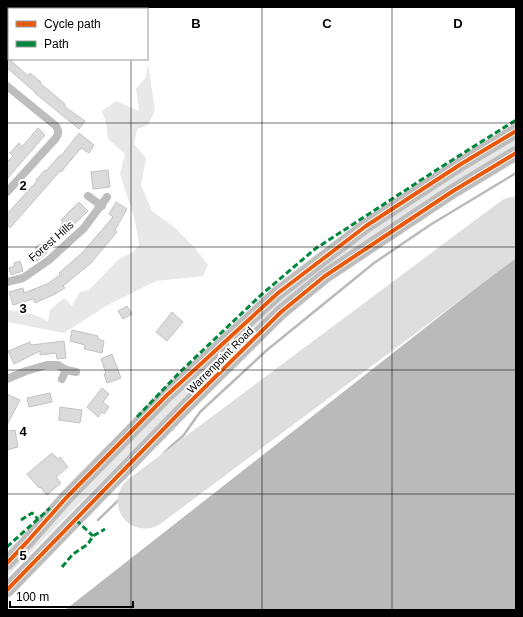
<svg xmlns="http://www.w3.org/2000/svg" width="523" height="617" viewBox="0 0 523 617" font-family="Helvetica,sans-serif">
<style>
.green{fill:#e8e8e8}
.water{fill:#bababa}
.lines{fill:none;stroke-linecap:round;stroke-linejoin:round}
.stream{stroke:#bababa;stroke-width:2.5}
.runway{stroke:#dedede;stroke-width:55}
.building{fill:#dbdbdb;stroke:#c3c3c3}
.trunk-casing{stroke:#dbdbdb;stroke-width:15}
.minor{stroke:#bdbdbd;stroke-width:8}
.trunk{stroke:#bdbdbd;stroke-width:14}
.quiet{stroke:#00873e;stroke-width:3;stroke-dasharray:6 3;stroke-linecap:butt}
.cycleway-casing{stroke:#fff;stroke-width:6}
.cycleway{stroke:#e8590c;stroke-width:4}
.grid{fill:none;stroke:#000;stroke-width:1;stroke-opacity:0.55}
.labels{text-anchor:middle;stroke-width:4;stroke-linejoin:round;paint-order:stroke}
.street-label{font-size:11px;fill:#000;stroke:#fff}
.grid-label{font-size:13px;text-anchor:middle;font-weight:bold;fill:#000;stroke:#fff;stroke-width:4;stroke-linejoin:round;paint-order:stroke}
</style>
<rect width="100%" height="100%" fill="#fff"/>
<g class="green">
<path d="M148,64l7,46 -7,15 -11,4 -3,15 12,14 -5,27 11,26 22,16 21,21 13,17 -5,11 -47,5 -48,24 -44,28 -57,-11v-10l2,-2c15,2 27,3 39,12l2,-12 14,-12 8,8 8,-14 9,-2 30,-31 14,-7 6,-7 -5,-28 -14,-43 5,-20 -17,-15 -2,-16 -4,-12 14,-10 23,10 -3,-22 10,-12z"/>
<path d="M516,136v11l-209,137 -108,100 -192,192v-5l38,-41 186,-190 78,-67 90,-63z"/>
</g>
<path class="water" d="M516,257v353h-451l430,-337z"/>
<g class="lines">
<path class="stream" d="M98,520l33,-32 38,-40 14,-12 17,-24 67,-62 107,-87 56,-38 86,-52"/>
<path class="runway" d="M145,501l371,-277"/>
</g>
<g class="building">
<path d="M7,57l21,19 2,-3 11,9 -1,1 25,21 -1,2 21,15 -6,8 -44,-36v-1l-28,-24z"/>
<path d="M38,128l7,7 -38,44v-17l6,-6 -3,-3 9,-10 3,4z"/>
<path d="M79,133l15,12 -5,8 -8,-5 -20,24 -1,-1 -50,57 -3,-4v-10l30,-33 -1,-1 9,-10 1,1 14,-16 1,1z"/>
<path d="M108,170l2,17 -17,2 -2,-17z"/>
<path d="M79,202l9,9 -23,22 -6,-6 4,-5 -2,-2z"/>
<path d="M116,202l11,7 -12,21 2,2 -26,31 -28,23 2,2 -12,7 -18,8 -2,-4 -20,6 -4,-13 14,-4 1,5 23,-9 13,-9 -1,-2 23,-20 31,-36 -4,-3z"/>
<path d="M40,244l7,9 -10,8 -5,-7 5,-3 -2,-3z"/>
<path d="M20,261l3,10 -12,4 -2,-7 5,-2v-3z"/>
<path d="M127,306l5,8 -9,5 -5,-8z"/>
<path d="M172,312l11,10 -16,19 -11,-9z"/>
<path d="M72,330l26,6v3l6,2 -2,12 -18,-4 1,-4 -15,-4z"/>
<path d="M64,341l2,17 -9,1 -1,-6 -16,2v-4l-26,13 -6,-13 22,-9 1,3z"/>
<path d="M112,354l9,24 -14,5 -3,-9 2,-1 -5,-14z"/>
<path d="M102,388l7,6 -6,8 6,5 -5,7 -2,-2 -4,5 -11,-10z"/>
<path d="M50,393l2,9 -23,5 -2,-9z"/>
<path d="M7,394l13,6 -13,25z"/>
<path d="M60,407l22,3 -2,13 -21,-3z"/>
<path d="M15,430l3,17 -11,3v-19z"/>
<path d="M52,453l6,6 2,-2 8,10 -12,10 5,6 -14,12 -7,-8 -1,1 -12,-14z"/>
</g>
<g class="lines">
<defs>
<g id="trunk">
<path d="M7,563l20,-21 39,-44 101,-103 111,-102 88,-67 95,-62 55,-33"/>
<path d="M7,590l178,-183 96,-95 44,-36 42,-28 86,-57 63,-38"/>
</g>
</defs>
<use href="#trunk" class="trunk-casing"/>
<g class="minor">
<path d="M7,86l49,40c3,5 3,7 0,12l-49,54"/>
<path d="M88,196l14,10"/>
<path d="M7,282l16,-4 26,-18 35,-32 23,-31"/>
<path d="M7,379l19,-8 21,-6h11l8,5 10,2"/>
<path d="M62,379l4,-9"/>
</g>
<use href="#trunk" class="trunk"/>
<g class="quiet">
<path d="M137,417l42,-44 82,-78 54,-46 123,-80 78,-49"/>
<path d="M21,520l11,-7 6,6"/>
<path d="M76,520l17,16"/>
<path d="M7,547l43,-39"/>
<path d="M62,567l11,-13 15,-10 5,-8 12,-7"/>
</g>
<defs>
<g id="cycleway">
<path d="M7,563l20,-21 39,-44 101,-103 111,-102 88,-67 95,-62 55,-33"/>
<path d="M7,590l178,-183 96,-95 44,-36 42,-28 86,-57 63,-38"/>
</g>
</defs>
<use href="#cycleway" class="cycleway-casing"/>
<use href="#cycleway" class="cycleway"/>
</g>
<path class="grid" d="M131,7v2M262,7v603M392,7v603M131,59v551M7,123h509M7,247h509M7,370h509M7,494h509"/>
<g class="labels">
<g class="street-label">
<text transform="translate(51 241) rotate(-41)" y="4">Forest Hills</text>
<text transform="translate(220 360) rotate(-45)" y="4">Warrenpoint Road</text>
</g>
</g>
<g class="grid-label">
<text x="196" y="28">B</text>
<text x="327" y="28">C</text>
<text x="458" y="28">D</text>
<text x="23" y="190">2</text>
<text x="23" y="313">3</text>
<text x="23" y="436">4</text>
<text x="23" y="560">5</text>
</g>
<rect width="523" height="617" fill="none" stroke="#000000" stroke-width="16"/>
<rect x="8" y="8" width="140" height="52" fill="#ffffff" stroke="#999999"/>
<rect x="16" y="21" width="20" height="6" fill="#e8590c" stroke="#999999"/>
<text x="44" y="28" font-size="12" fill="#000000">Cycle path</text>
<rect x="16" y="41" width="20" height="6" fill="#00873e" stroke="#999999"/>
<text x="44" y="48" font-size="12" fill="#000000">Path</text>
<path d="M10 601v6h123v-6" fill="none" stroke="#000000" stroke-width="2"/>
<text x="16" y="601" font-size="12" fill="#000000" stroke="#ffffff" stroke-width="3" paint-order="stroke">100 m</text>
</svg>
